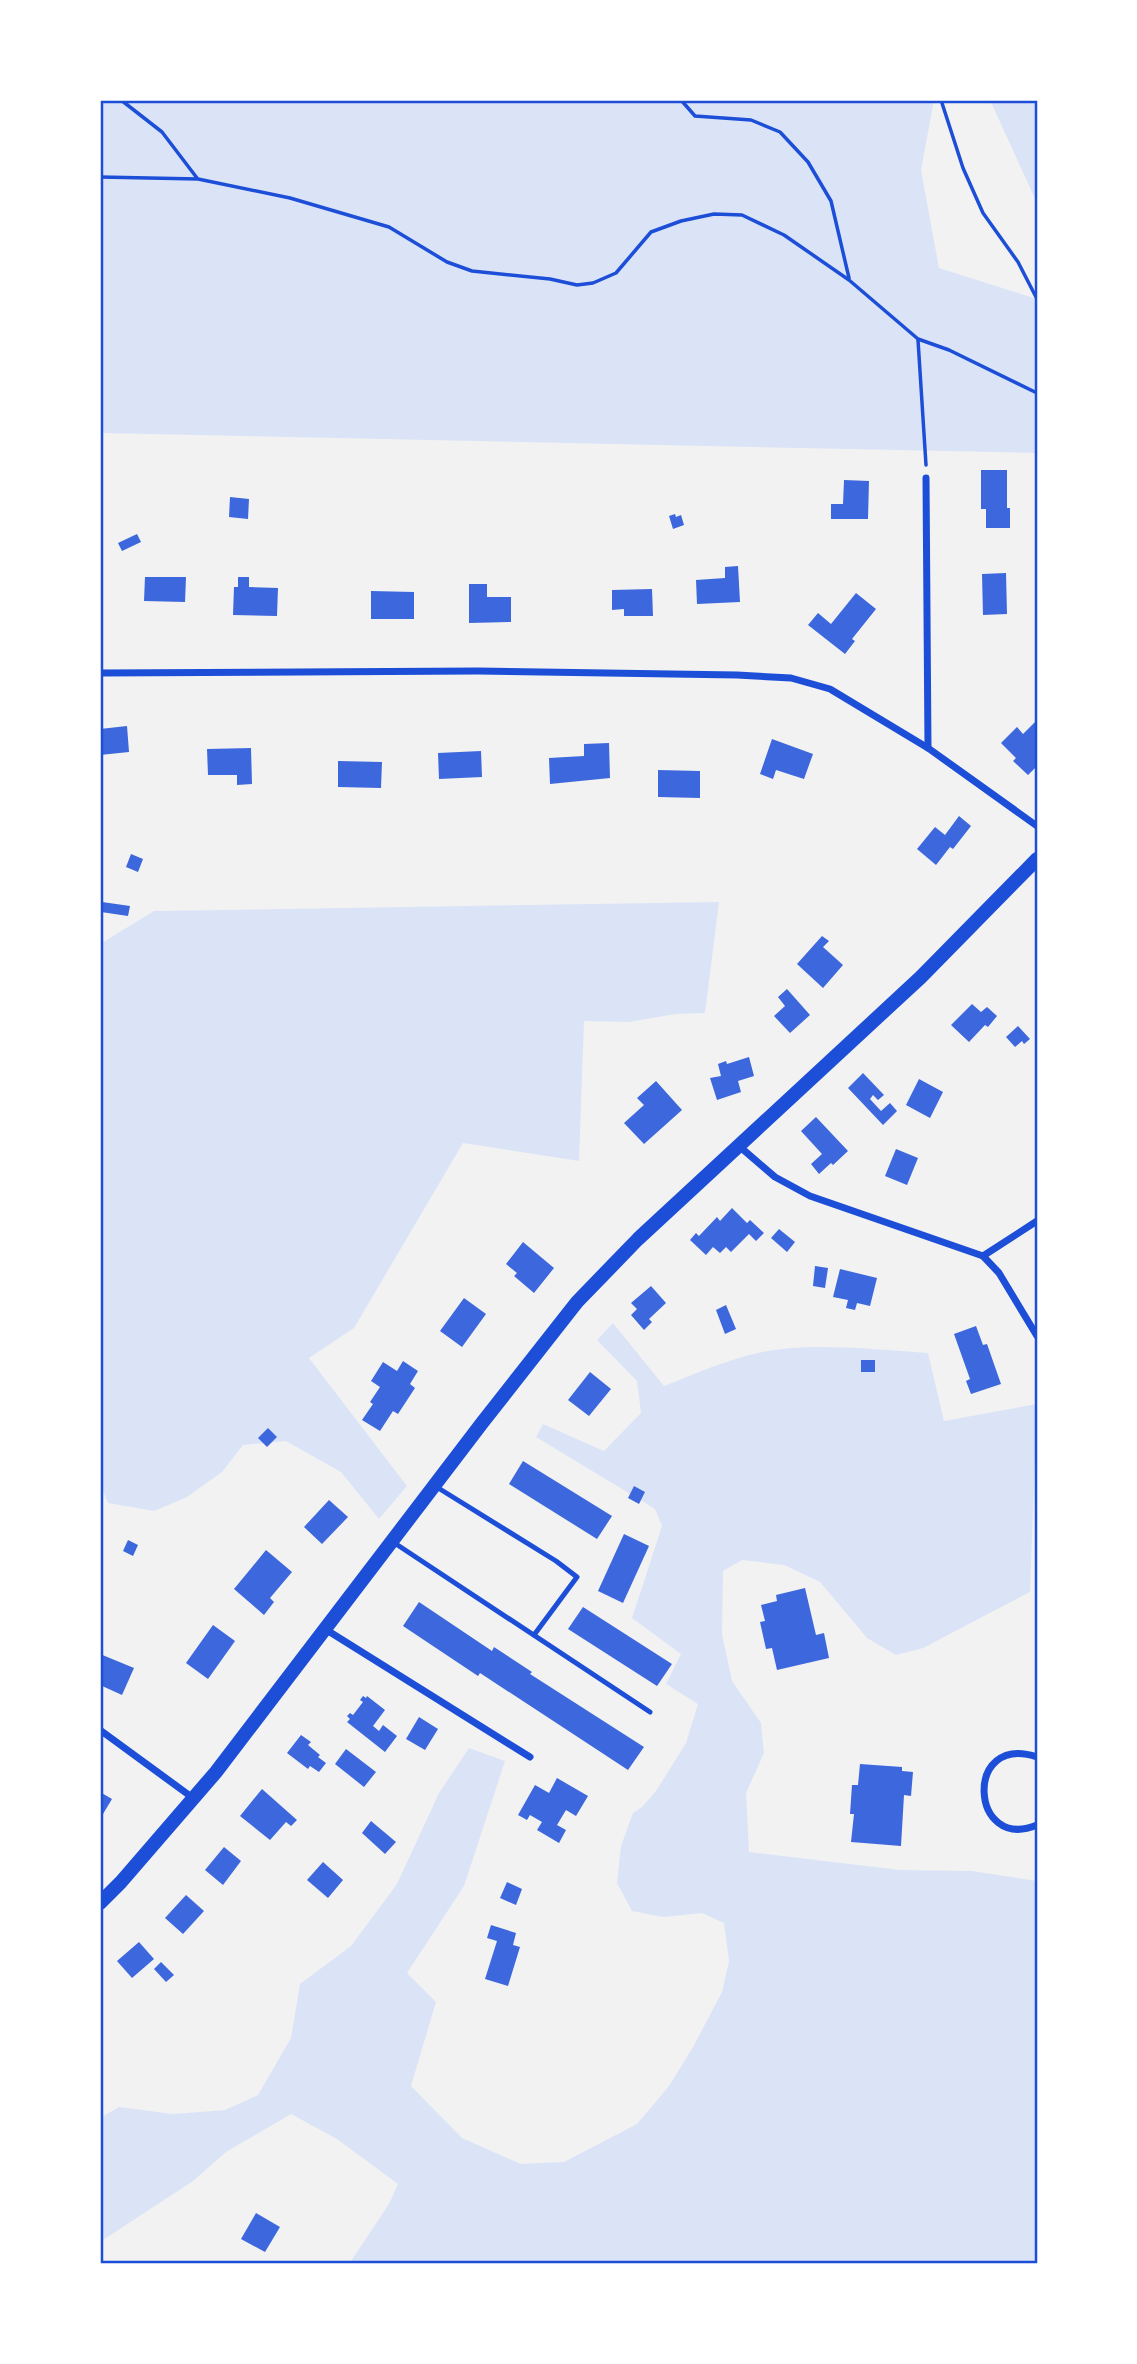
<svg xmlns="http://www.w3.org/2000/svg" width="1137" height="2364" viewBox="0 0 1137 2364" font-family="Helvetica,sans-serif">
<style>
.green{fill:#dbe4f7}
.building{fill:#3d67dc}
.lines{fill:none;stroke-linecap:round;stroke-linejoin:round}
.path{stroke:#1d4ed8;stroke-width:3.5}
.service{stroke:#1d4ed8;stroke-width:5}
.minor{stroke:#1d4ed8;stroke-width:7}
.secondary{stroke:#1d4ed8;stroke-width:14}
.neatline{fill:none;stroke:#1d4ed8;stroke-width:2.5}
</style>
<rect width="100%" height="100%" fill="#f2f2f2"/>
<g class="green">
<path d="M100,100h834l-13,70 18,98 98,31v154l-937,-20z"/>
<path d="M990,100h47v103z"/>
<path d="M719,902l-14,111 -29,1 -47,8 -45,-1 -5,140 -116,-18 -109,185 -45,30 98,128 -28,33 -38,-47 -55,-31 -43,4 -21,27 -35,25 -33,14 -46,-8 -8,-19v-540l54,-33z"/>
<path d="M613,1323l51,63c38,-15 78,-33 118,-37 48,-5 98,1 146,4l16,68 93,-17 -7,188 -107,56 -27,7 -29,-17 -47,-56 -36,-17 -42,-5 -19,11 -1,63 10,47 29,42 3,30 -18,40 3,59 151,18 72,1 65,10v383h-688l40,-60 9,-20 -61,-45 -46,-25 -65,38 -33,29 -93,61v-124l19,-11 54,7 52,-4 33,-15 33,-57 9,-54 51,-38 46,-62 42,-91 30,-45 36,13 -41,125 -57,87 29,29 -25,84 51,52 59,26 43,-2 73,-38 32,-38 24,-39 29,-55 7,-31 -5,-38 -22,-10 -39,4 -31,-6 -15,-28 4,-37 12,-33 9,-6 14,-16 30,-48 12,-39 -32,-20 15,-30 -49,-36 30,-92 -7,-17 -119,-72 7,-13 61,27 37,-38 -4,-32 -40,-41z"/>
</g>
<g class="building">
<path d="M981,470h26v38h3v20h-24v-19h-5z"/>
<path d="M844,480l25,1 -1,38h-37v-15h12z"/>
<path d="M230,497l19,2 -1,20 -19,-2z"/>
<path d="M675,514l1,3 5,-2 3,10 -11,4 -4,-13z"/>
<path d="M137,534l4,8 -19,9 -4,-8z"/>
<path d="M738,566l2,36 -43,2 -1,-24 29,-2v-11z"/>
<path d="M1006,573l1,41 -24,1 -1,-41z"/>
<path d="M145,577h41l-1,25 -41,-1z"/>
<path d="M238,577h11v10l29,1 -1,28 -44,-1 1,-28h4z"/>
<path d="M469,584h18v13h24v25l-42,1z"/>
<path d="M652,589l1,27h-29v-7l-12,1v-20z"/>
<path d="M371,591l43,1v27h-43z"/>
<path d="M856,593l20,16 -24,30 3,2 -10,13 -37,-29 10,-12 13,11z"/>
<path d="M1037,720v46l-9,9 -15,-14 3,-3 -15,-15 16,-16 6,7z"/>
<path d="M127,726l2,26 -29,3v-26z"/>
<path d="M772,739l41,15 -9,25 -28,-9 -3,9 -13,-5z"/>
<path d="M609,743l1,35 -60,6 -1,-26 35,-2v-12z"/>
<path d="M251,748l1,36 -15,1v-10h-29l-1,-26z"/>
<path d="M481,751l1,26 -43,2 -1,-26z"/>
<path d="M338,761l44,1 -1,26 -43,-1z"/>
<path d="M658,770l42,1v27l-42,-1z"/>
<path d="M959,816l12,10 -18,23 -3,-2 -14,18 -19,-16 18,-22 10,8z"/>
<path d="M131,854l12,5 -5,13 -12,-5z"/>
<path d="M102,902l28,4 -2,10 -27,-4z"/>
<path d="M822,936l7,5 -6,6 20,18 -20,23 -26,-24z"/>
<path d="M787,989l23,26 -20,18 -16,-17 11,-10 -7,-9z"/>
<path d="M972,1004l9,8 6,-5 10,9 -9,11 -3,-2 -16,17 -18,-17z"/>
<path d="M1018,1026l12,13 -6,5 -2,-3 -7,6 -9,-10z"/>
<path d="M749,1057l5,19 -16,5 3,11 -24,8 -7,-22 11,-2 -3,-12 8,-3 1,3z"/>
<path d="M863,1073l21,22 -6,5 -5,-5 -3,4 11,12 9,-8 7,8 -14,14 -35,-37z"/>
<path d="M919,1079l24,13 -13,26 -24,-13z"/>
<path d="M656,1081l26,29 -38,34 -20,-21 20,-18 -7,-7z"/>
<path d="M816,1117l32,34 -15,14 -2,-2 -12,11 -8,-10 11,-10 -21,-23z"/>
<path d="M896,1149l22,9 -11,27 -22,-9z"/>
<path d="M732,1208l15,15 3,-3 14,13 -8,8 -7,-7 -18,18 -5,-5 -6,6 -7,-6 -7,8 -16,-15 6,-7 3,3 18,-19 3,4z"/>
<path d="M779,1229l16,13 -8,10 -16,-14z"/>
<path d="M523,1242l31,26 -20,25 -20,-17 3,-3 -11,-9z"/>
<path d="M815,1266l13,2 -3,20 -12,-2z"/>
<path d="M840,1269l37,9 -7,28 -13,-3 -2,7 -9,-2 2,-8 -15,-3z"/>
<path d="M651,1286l15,17 -17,16 3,3 -8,8 -13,-15 6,-6 -6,-6z"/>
<path d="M464,1298l22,16 -24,33 -22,-16z"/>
<path d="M726,1305l10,24 -11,5 -9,-24z"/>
<path d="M976,1326l7,19 4,-1 14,40 -30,10 -5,-13 4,-2 -16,-45z"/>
<rect x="861" y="1360" width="14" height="12"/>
<path d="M403,1361l15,10 -8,13 5,4 -17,26 -5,-3 -13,20 -18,-11 11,-16 -3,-2 10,-15 -9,-6 12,-19 14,9z"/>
<path d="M590,1372l21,17 -22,27 -21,-16z"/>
<path d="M268,1428l9,9 -10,10 -9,-9z"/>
<path d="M523,1461l89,55 -15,23 -88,-55z"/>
<path d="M634,1486l11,6 -6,12 -11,-6z"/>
<path d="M329,1500l19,17 -26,27 -18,-17z"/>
<path d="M624,1534l25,12 -26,57 -25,-12z"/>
<path d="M128,1540l10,5 -5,11 -10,-5z"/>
<path d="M266,1550l26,22 -22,26 4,4 -10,13 -30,-26z"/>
<path d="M805,1588l11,47 8,-2 5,25 -52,12 -5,-22 -6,1 -6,-27 5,-1 -4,-16 16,-4 -1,-6z"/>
<path d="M419,1602l73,49 2,-4 38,25 -2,2 114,73 -16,23 -148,-97 -2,3 -75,-50z"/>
<path d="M583,1607l89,57 -15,22 -89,-57z"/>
<path d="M213,1625l22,16 -27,38 -22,-16z"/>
<path d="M100,1654l34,14 -12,27 -22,-10z"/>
<path d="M363,1696l3,2 1,-2 18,14 -12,16 6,5 4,-6 14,11 -12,16 -38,-30 3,-3 -3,-3 3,-3 3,2 10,-13 -3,-2z"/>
<path d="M419,1717l19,12 -13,21 -19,-11z"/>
<path d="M301,1735l10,7 -3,3 12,10 -2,2 8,6 -7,9 -9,-6 -2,3 -21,-16z"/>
<path d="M346,1749l30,23 -12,15 -29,-23z"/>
<path d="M860,1764l42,3v4l11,1 -2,24 -7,-1 -3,51 -50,-4 3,-28h-4l2,-29h6z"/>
<path d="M557,1778l31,18 -12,20 -10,-6 -9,15 9,5 -7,13 -22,-13 5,-8 -12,-7 -3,5 -9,-5 17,-30 14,8z"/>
<path d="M262,1789l35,31 -6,6 -5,-4 -16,18 -30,-24z"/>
<path d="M100,1792l12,7 -12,20z"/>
<path d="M371,1821l25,21 -11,12 -23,-21z"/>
<path d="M224,1847l17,14 -18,24 -18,-15z"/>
<path d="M323,1862l20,18 -15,18 -21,-18z"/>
<path d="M507,1882l15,7 -6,16 -16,-7z"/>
<path d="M186,1895l18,16 -21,23 -18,-16z"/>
<path d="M491,1925l25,8 -3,12 7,2 -12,39 -23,-7 12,-38 -10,-3z"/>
<path d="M139,1942l15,17 -22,19 -15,-17z"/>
<path d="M161,1962l13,13 -8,7 -12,-13z"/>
<path d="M256,2213l24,14 -15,25 -24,-13z"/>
</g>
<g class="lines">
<g class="path">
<path d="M121,100l41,32 35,46"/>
<path d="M681,100l14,16 56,4 29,12 28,30 23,39 18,77"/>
<path d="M941,100l22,68 20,45 35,49 19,37"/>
<path d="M100,177l98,2 92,19 99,29 58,35 25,9 78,8 27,6 16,-2 23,-10 35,-41 30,-11 33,-7 28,1 42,20 65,45 69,59 31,11 88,43"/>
<path d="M918,340l8,125"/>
</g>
<g class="service">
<path d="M435,1486l121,75 21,16 -43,58"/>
<path d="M393,1542l257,170"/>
</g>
<g class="minor">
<path d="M926,478l2,270"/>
<path d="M100,673l378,-2 259,4 54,3 39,11 98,59 109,78"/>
<path d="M739,1146l36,31 35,19 173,60 16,17 38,63"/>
<path d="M983,1256l54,-35"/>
<path d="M325,1629l205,128"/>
<path d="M100,1730l93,68"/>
<path d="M1037,1757c-74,-25 -67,96 0,68"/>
</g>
<path class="secondary" d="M100,1903l21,-21 95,-110 266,-349 95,-121 61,-63 283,-262 116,-118"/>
</g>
<rect width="1137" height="2364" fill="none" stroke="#ffffff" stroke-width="203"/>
<rect x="102" y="102" width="934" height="2160" class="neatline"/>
</svg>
